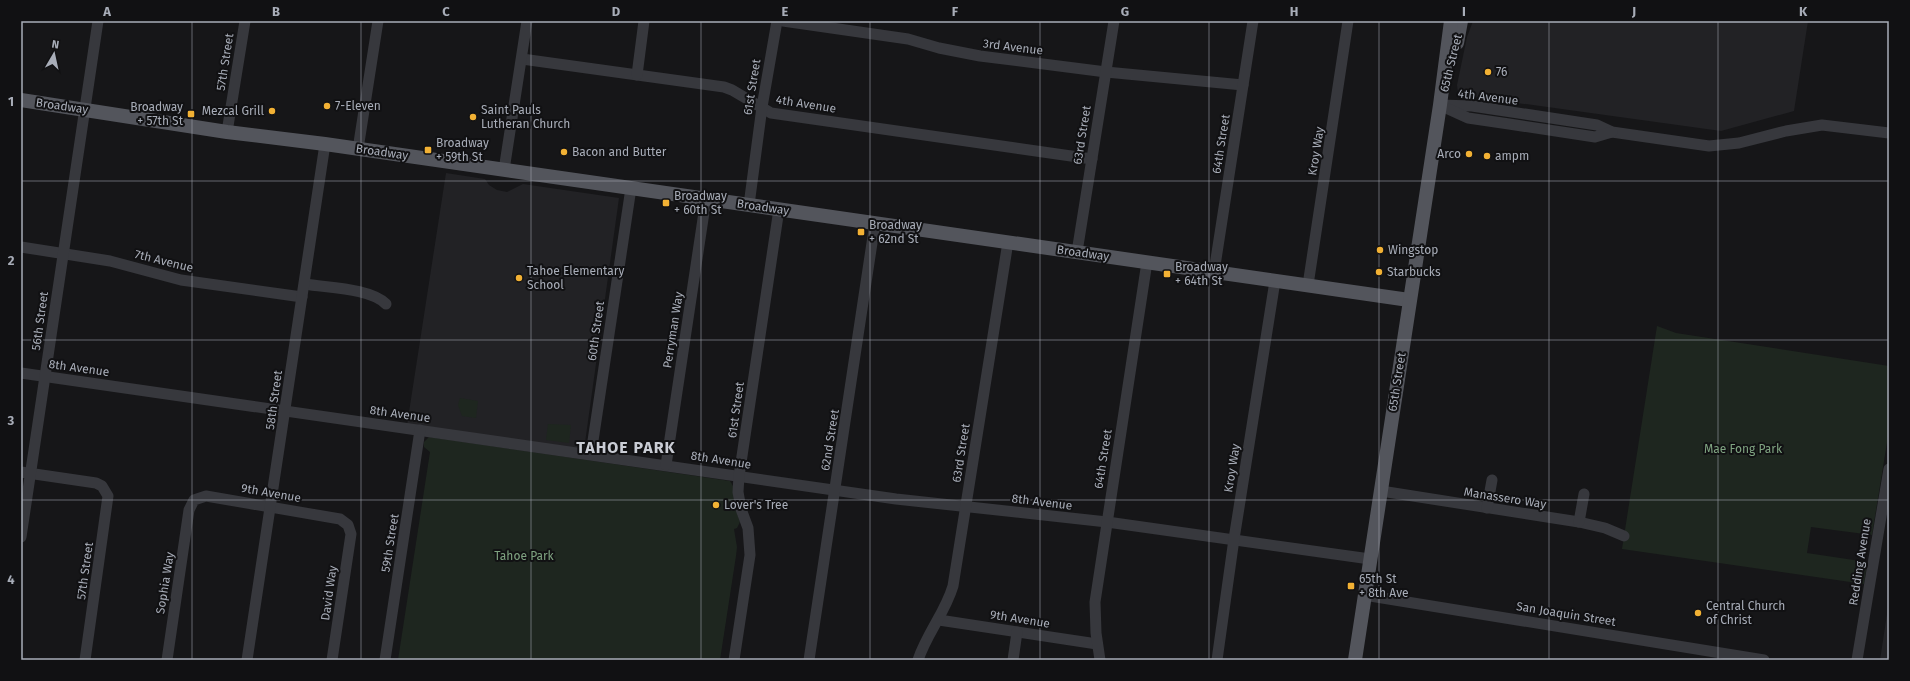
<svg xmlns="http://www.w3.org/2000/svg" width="1910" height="681" viewBox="0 0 1910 681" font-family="'Fira Sans',sans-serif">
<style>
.built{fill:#222225}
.green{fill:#1e261f}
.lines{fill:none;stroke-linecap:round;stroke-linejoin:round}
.minor{stroke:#37383d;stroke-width:11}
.major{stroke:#53555c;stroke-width:14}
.grid{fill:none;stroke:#a8adb8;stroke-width:1;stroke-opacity:0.55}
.poi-dot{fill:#f2b134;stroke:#111113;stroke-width:1.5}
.labels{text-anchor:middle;stroke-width:4;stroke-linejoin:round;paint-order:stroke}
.street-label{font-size:12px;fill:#a8adb8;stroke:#111113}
.poi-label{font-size:12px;fill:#a8adb8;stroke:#111113;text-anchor:start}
.park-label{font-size:12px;fill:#7fa381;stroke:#111113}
.district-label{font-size:16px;font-weight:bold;letter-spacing:1px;fill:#c9ccd4;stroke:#111113}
.neatline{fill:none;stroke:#a8adb8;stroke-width:1.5}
.grid-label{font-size:13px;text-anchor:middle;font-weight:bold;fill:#a8adb8}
</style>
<rect width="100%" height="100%" fill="#161618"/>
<g class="built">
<path d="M1473,21h335l-14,90 -73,20 -254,-35 -9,-4 -1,-7 10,-48z"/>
<path d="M446,173l39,6 4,6 8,5 10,2 16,-8 96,14 -35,252 -177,-25z"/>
<path d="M1889,601v59h-9z"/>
</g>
<g class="green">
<path d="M1657,326l19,7 213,33v64l-17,105 -61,-8 -4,26 60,9 -3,22 -242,-35z"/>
<path d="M460,398l18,3 -2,17 -14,-2 -4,-11z"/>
<path d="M548,424l23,1 -2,18 -23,-3z"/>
<path d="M429,437l301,44 3,5 1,18 6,18 -3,6 -3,1 3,18 -1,9 -16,104h-322l32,-208 -6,-5v-5z"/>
</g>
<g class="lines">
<g class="minor">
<path d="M783,21l125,18 31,9 41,8 126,16 137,13"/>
<path d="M522,59l202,28 8,3 39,23 321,46"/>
<path d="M637,75l7,-54"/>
<path d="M1440,105l32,1 125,19 15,7 97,14 30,-3 47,-12 36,-6 67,8"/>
<path d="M1446,108l22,10 41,6 86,13 17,-5"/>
<path d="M227,132l18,-111"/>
<path d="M358,149l20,-128"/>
<path d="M504,170l23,-149"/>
<path d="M749,205l13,-98 15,-86"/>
<path d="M21,247l89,14 71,19 121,17"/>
<path d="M1077,252l37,-231"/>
<path d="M1214,272l39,-251"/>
<path d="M305,284c22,4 65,4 81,20"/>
<path d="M1308,285l40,-264"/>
<path d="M21,373l875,126 211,23 263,37"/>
<path d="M591,454l40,-266"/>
<path d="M666,465l40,-266"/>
<path d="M21,472l75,11 6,3 6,10 -23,164"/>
<path d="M1381,491l198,31 26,6 19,8"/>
<path d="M1487,508l5,-28"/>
<path d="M1579,522l5,-28"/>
<path d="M21,537l77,-516"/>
<path d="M1364,595l400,65"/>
<path d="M939,620l158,24"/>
<path d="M167,660l22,-150 5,-10 12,-4 134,23 8,6 3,9 -19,126"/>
<path d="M247,660l78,-516"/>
<path d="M385,660l35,-230"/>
<path d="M734,660l16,-105 -2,-27 -7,-19 -3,-17 1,-16 40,-267"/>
<path d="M809,660l66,-437"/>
<path d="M918,660c9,-27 27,-47 35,-74l55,-344"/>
<path d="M1013,660l4,-28"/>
<path d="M1100,660l-4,-27 -1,-31 52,-340"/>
<path d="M1217,660l17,-121 41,-258"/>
<path d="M1857,660l32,-191"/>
</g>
<g class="major">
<path d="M1457,43l4,-22"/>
<path d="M21,100l206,32 98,12 1084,156"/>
<path d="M1355,660l85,-555 11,-84"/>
</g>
</g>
<path class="grid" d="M192,21v639M361,21v639M531,21v639M701,21v639M870,21v639M1040,21v639M1209,21v639M1379,21v639M1549,21v639M1718,21v639M21,181h1868M21,340h1868M21,500h1868"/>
<g class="poi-dot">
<circle cx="1488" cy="72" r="4"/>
<circle cx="327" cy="106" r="4"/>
<circle cx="272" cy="111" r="4"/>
<rect x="187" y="110" width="8" height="8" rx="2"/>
<circle cx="473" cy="117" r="4"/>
<rect x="424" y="146" width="8" height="8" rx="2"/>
<circle cx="564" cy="152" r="4"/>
<circle cx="1469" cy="154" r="4"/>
<circle cx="1487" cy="156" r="4"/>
<rect x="662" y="199" width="8" height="8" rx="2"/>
<rect x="857" y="228" width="8" height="8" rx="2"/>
<circle cx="1380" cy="250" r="4"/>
<circle cx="1379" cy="272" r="4"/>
<rect x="1163" y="270" width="8" height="8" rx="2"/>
<circle cx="519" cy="278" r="4"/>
<circle cx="716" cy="505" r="4"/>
<rect x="1347" y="582" width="8" height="8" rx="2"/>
<circle cx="1698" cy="613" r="4"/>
</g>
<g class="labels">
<g class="street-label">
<text transform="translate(1013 47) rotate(7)" y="4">3rd Avenue</text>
<text transform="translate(225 62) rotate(-81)" y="4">57th Street</text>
<text transform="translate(1451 63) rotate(-76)" y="4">65th Street</text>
<text transform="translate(752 87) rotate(-81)" y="4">61st Street</text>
<text transform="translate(1488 97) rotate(7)" y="4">4th Avenue</text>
<text transform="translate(806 104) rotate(9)" y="4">4th Avenue</text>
<text transform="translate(62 106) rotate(8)" y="4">Broadway</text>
<text transform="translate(1082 135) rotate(-81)" y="4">63rd Street</text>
<text transform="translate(1221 144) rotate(-81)" y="4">64th Street</text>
<text transform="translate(1316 151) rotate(-81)" y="4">Kroy Way</text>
<text transform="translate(382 152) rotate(8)" y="4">Broadway</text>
<text transform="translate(763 207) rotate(8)" y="4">Broadway</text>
<text transform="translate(1083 253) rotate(8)" y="4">Broadway</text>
<text transform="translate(164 261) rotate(14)" y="4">7th Avenue</text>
<text transform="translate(40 321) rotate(-82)" y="4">56th Street</text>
<text transform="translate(673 330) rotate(-81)" y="4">Perryman Way</text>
<text transform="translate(596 331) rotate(-82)" y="4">60th Street</text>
<text transform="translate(79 368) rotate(8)" y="4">8th Avenue</text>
<text transform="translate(1397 382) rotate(-81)" y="4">65th Street</text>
<text transform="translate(274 400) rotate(-82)" y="4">58th Street</text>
<text transform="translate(736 410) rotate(-82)" y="4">61st Street</text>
<text transform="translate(400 414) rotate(8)" y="4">8th Avenue</text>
<text transform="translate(830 440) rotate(-81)" y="4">62nd Street</text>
<text transform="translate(961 453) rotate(-81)" y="4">63rd Street</text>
<text transform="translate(1103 459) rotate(-81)" y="4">64th Street</text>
<text transform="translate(721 460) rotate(9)" y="4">8th Avenue</text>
<text transform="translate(1232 468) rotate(-81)" y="4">Kroy Way</text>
<text transform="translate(271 493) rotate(10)" y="4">9th Avenue</text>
<text transform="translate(1505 498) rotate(9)" y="4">Manassero Way</text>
<text transform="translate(1042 502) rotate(7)" y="4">8th Avenue</text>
<text transform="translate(390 543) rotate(-81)" y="4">59th Street</text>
<text transform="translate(1860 562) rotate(-81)" y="4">Redding Avenue</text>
<text transform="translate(85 571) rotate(-82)" y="4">57th Street</text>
<text transform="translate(165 583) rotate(-81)" y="4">Sophia Way</text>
<text transform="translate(329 593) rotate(-82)" y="4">David Way</text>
<text transform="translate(1566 614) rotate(9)" y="4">San Joaquin Street</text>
<text transform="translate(1020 619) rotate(9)" y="4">9th Avenue</text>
</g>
<g class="poi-label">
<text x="1496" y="76">76</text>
<text x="335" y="110">7-Eleven</text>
<text x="183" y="111" text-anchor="end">Broadway<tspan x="183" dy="14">+ 57th St</tspan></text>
<text x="481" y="114">Saint Pauls<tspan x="481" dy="14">Lutheran Church</tspan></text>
<text x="264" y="115" text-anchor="end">Mezcal Grill</text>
<text x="436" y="147">Broadway<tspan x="436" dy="14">+ 59th St</tspan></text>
<text x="572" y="156">Bacon and Butter</text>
<text x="1461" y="158" text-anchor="end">Arco</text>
<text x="1495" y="160">ampm</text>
<text x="674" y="200">Broadway<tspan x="674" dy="14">+ 60th St</tspan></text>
<text x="869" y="229">Broadway<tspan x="869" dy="14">+ 62nd St</tspan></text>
<text x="1388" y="254">Wingstop</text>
<text x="1175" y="271">Broadway<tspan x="1175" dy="14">+ 64th St</tspan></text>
<text x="527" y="275">Tahoe Elementary<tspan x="527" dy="14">School</tspan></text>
<text x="1387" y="276">Starbucks</text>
<text x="724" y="509">Lover's Tree</text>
<text x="1359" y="583">65th St<tspan x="1359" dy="14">+ 8th Ave</tspan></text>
<text x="1706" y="610">Central Church<tspan x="1706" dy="14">of Christ</tspan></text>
</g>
<g class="park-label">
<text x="1743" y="453">Mae Fong Park</text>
<text x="524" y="560">Tahoe Park</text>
</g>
<g class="district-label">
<text x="626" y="453">TAHOE PARK</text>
</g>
</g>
<rect width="1910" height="681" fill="none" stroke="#111113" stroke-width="44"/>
<g transform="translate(54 54) rotate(9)" stroke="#111113" stroke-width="3" paint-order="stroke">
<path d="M0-3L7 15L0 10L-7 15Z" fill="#a8adb8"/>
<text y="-6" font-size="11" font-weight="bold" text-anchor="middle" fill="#a8adb8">N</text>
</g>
<rect x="22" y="22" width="1866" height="637" class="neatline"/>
<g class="grid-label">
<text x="107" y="16">A</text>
<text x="276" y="16">B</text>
<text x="446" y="16">C</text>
<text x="616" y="16">D</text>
<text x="785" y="16">E</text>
<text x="955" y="16">F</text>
<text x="1125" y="16">G</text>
<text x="1294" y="16">H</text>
<text x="1464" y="16">I</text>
<text x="1634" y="16">J</text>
<text x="1803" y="16">K</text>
<text x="11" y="106">1</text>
<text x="11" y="265">2</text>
<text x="11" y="425">3</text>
<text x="11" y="584">4</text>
</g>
</svg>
